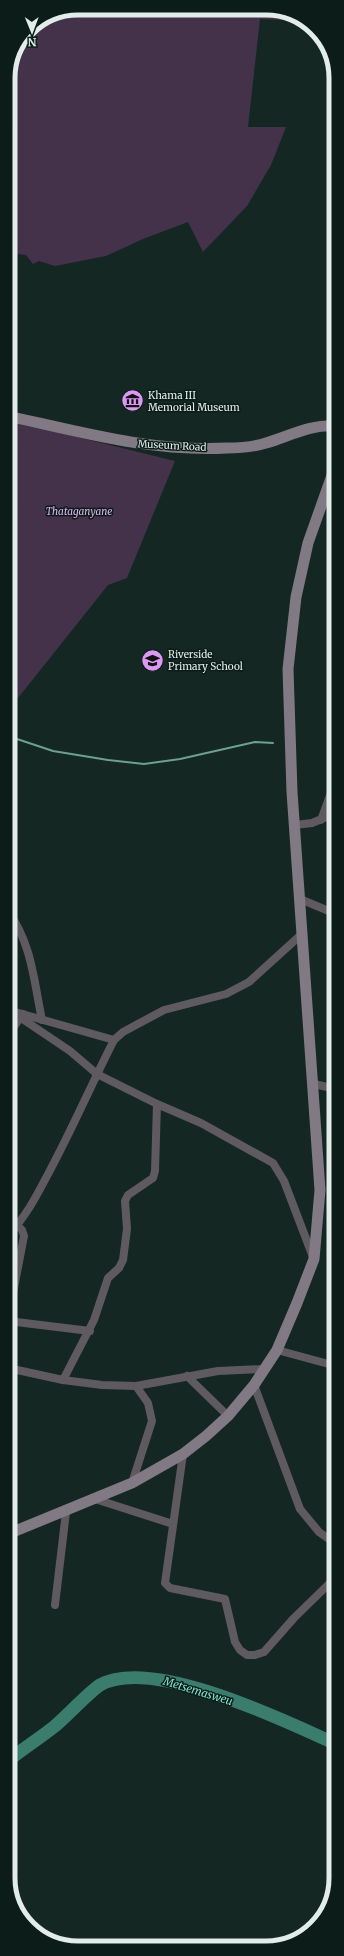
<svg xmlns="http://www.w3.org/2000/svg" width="344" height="1956" viewBox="0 0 344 1956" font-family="Merriweather,serif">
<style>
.green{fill:#43324a}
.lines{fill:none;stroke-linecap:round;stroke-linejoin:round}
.stream{stroke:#6d9f92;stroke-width:2}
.river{stroke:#3b7d6d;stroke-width:13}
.street{stroke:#5f5a60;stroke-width:8}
.secondary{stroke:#817983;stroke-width:11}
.labels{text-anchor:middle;stroke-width:3;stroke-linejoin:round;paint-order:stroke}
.poi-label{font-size:10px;fill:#e2ede9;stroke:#0c1d19;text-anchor:start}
.street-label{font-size:10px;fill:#e2ede9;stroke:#0c1d19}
.park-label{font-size:10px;font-style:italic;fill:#e2b3f4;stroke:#0c1d19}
.water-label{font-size:11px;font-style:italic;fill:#81e6ce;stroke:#0c1d19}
.rim{fill:none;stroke:#e2ede9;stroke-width:5}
</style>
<rect width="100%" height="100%" fill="#152722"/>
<g class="green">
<path d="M284,10l17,11 -41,-2 -12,108h38l-15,38 -24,41 -44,46 -15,-30 -45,17 -37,17 -51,10 -16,-5 -6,3 -7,-9 -9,-1 -9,3v-184l21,-45 22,-15z"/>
<path d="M8,420l167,41 -48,117 -19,7 -90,113 -10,-7z"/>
</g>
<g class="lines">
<path class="stream" d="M8,736l45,15 55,9 36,4 36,-5 75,-17 18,1"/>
<path class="river" d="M9,1760c15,-12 31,-22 46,-34 13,-11 33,-33 45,-41 52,-29 185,36 236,59"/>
<g class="street">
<path d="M321,820l15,-41"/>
<path d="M295,825l17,-2 24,-10"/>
<path d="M300,899l36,15"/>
<path d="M8,911c24,33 26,71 34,109"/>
<path d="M8,1010l106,30 9,-8 41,-22 62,-16 23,-12 54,-49"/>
<path d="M21,1018l49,33 27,23 60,30 -2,67 -2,7 -25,17 -3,6 2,28 -4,31 -4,8 -11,10 -14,42 -31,60"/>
<path d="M8,1035l15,-21"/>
<path d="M314,1084l22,5"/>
<path d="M157,1104l44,19 72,40 11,18 29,76"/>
<path d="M8,1235c17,-17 28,-38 39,-59 24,-44 44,-91 67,-136"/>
<path d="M336,1270l-2,3 2,11"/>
<path d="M8,1319l16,-83 -2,-6 -4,-4"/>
<path d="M8,1321l82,10"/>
<path d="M277,1350l59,16"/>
<path d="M8,1368l55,12 39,5 34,1 82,-15 46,-2"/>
<path d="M187,1376l41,40"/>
<path d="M254,1385l46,124 19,23 17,12"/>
<path d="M183,1454l-18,129 5,5 55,11 10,43 5,8 7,5h8l9,-3 30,-34 42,-41"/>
<path d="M132,1483l20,-62 -4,-18 -12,-17"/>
<path d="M95,1499l78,25"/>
<path d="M55,1605l11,-93"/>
</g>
<g class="secondary">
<path d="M8,416c73,16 143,36 219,32 13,0 26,-1 39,-5 24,-7 44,-19 70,-17"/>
<path d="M8,1534l124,-51 51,-29 23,-18 22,-20 26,-31 23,-35 20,-47 17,-44 6,-69 -28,-398 -4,-123 8,-72 12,-54 28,-79"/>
</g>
</g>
<defs>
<symbol id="museum-disc" viewBox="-11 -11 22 22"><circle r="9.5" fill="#dc99f4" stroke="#0c1d19"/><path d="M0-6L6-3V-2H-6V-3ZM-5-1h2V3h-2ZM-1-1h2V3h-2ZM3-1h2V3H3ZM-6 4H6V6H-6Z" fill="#111"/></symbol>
<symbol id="school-disc" viewBox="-11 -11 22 22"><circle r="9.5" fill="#dc99f4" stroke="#0c1d19"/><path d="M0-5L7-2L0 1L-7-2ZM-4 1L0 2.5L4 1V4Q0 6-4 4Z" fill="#111"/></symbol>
</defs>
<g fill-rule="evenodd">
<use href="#museum-disc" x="120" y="388" width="25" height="25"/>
<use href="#school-disc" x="140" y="648" width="25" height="25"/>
</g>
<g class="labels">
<g class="poi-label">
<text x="148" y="399">Khama III<tspan x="148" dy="12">Memorial Museum</tspan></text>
<text x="168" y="658">Riverside<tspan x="168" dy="12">Primary School</tspan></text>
</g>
<g class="street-label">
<text transform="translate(172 445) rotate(3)" y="4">Museum Road</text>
</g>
<g class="park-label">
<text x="79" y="515">Thataganyane</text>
</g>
<g class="water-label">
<text transform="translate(198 1691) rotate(17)" y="4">Metsemasweu</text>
</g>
</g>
<path d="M0 0H344V1956H0ZM78 15H266A63 63 0 0 1 329 78V1878A63 63 0 0 1 266 1941H78A63 63 0 0 1 15 1878V78A63 63 0 0 1 78 15Z" fill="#0c1d19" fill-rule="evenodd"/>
<path class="rim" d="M78 15H266A63 63 0 0 1 329 78V1878A63 63 0 0 1 266 1941H78A63 63 0 0 1 15 1878V78A63 63 0 0 1 78 15Z"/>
<g transform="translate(32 32) rotate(179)" stroke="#0c1d19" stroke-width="3" paint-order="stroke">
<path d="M0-3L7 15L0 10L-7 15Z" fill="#e2ede9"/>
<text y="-6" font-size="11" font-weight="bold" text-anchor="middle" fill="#e2ede9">N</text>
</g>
</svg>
